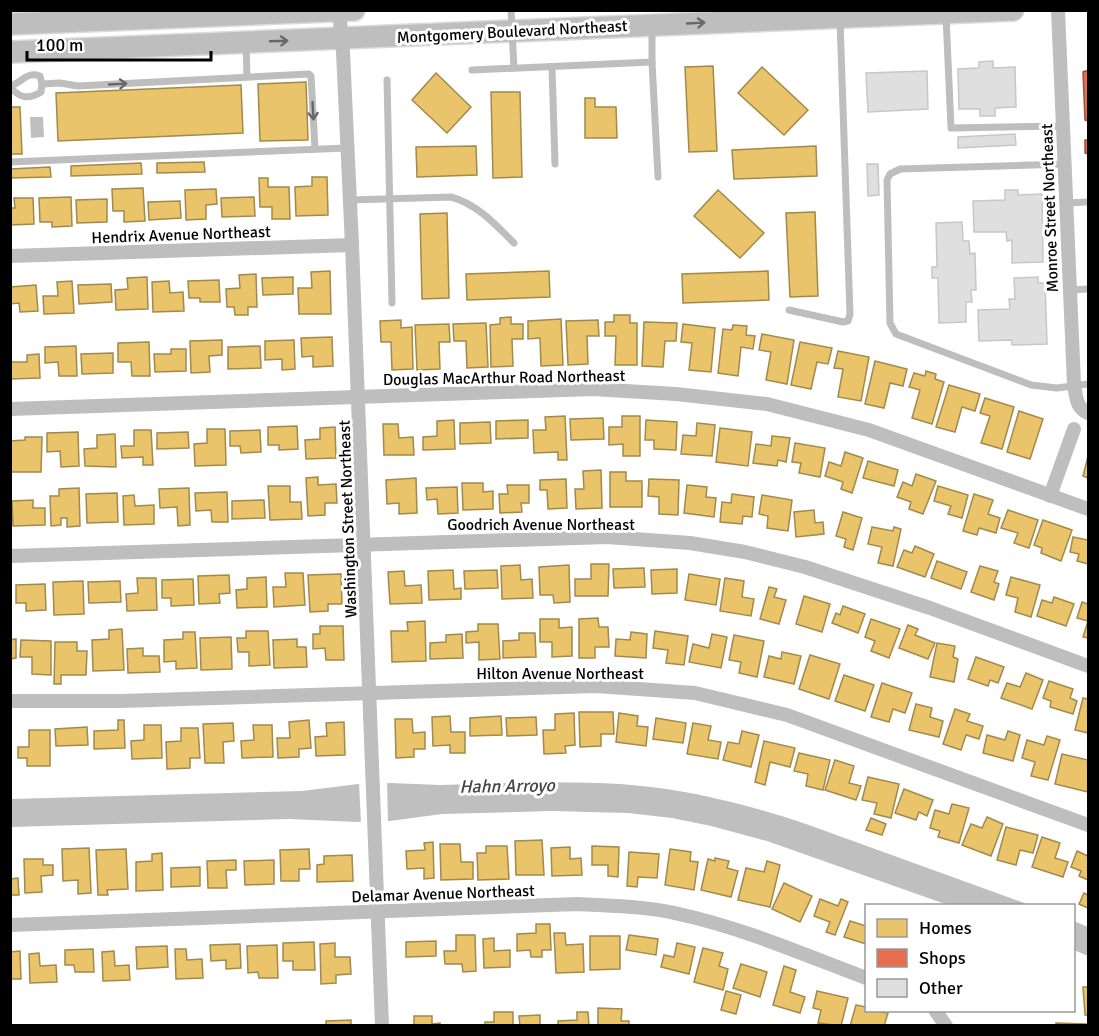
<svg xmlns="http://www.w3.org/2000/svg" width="1099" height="1036" viewBox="0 0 1099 1036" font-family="Signika,sans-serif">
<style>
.water{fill:#bfbfbf}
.pier{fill:#fff}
.homes{fill:#e9c46a;stroke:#a3894a;stroke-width:1.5}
.shops{fill:#e76f51;stroke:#a24e39;stroke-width:1.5}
.building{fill:#dfdfdf;stroke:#c7c7c7;stroke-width:1.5}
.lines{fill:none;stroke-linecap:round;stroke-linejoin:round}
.primary-casing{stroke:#dbdbdb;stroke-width:24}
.service{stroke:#bebebe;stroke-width:7}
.minor{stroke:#bebebe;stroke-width:14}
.primary{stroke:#bebebe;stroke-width:21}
.oneway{stroke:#686868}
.labels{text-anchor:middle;stroke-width:6;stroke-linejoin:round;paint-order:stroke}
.street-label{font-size:16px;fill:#000;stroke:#fff}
.water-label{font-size:18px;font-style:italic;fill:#444;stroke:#fff}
</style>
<rect width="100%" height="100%" fill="#fff"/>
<g class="water">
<path d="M30,117h13l1,20 -13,1z"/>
<path d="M544,782c29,1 58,0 87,3 60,5 118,20 175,39l224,81h-82l-181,-64 -56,-15 -39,-8 -44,-5 -77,-2 -109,3 -52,7 -32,1 -69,-3 -278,8v-28l291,-8 56,-7 32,-1 50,2z"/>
<path d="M1074,921l14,6v29l-14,-6z"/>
</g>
<path class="pier" d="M387,780l1,43 -27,1 -2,-42z"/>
<g class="homes">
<path d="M713,66l4,85 -28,1 -4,-85z"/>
<path d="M762,67l46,43 -24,25 -46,-42z"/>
<path d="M436,73l35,34 -24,26 -35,-33z"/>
<path d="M306,82l2,58 -48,1 -2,-57z"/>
<path d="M241,85l2,48 -185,8 -2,-48z"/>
<path d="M491,92h29l2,85 -29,1z"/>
<path d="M585,98h10v9h21l1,31h-32z"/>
<path d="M10,107h10l2,47h-12z"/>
<path d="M476,146l1,29 -60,2 -1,-30z"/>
<path d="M816,146l1,30 -83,3 -2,-29z"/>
<path d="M204,162l1,10 -48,1v-10z"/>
<path d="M141,163l1,11 -71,2v-10z"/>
<path d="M50,167l1,10 -41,1v-9z"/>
<path d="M312,177h15l1,38 -32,1 -1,-29 17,-1z"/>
<path d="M259,178h9v9h21l1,32h-18v-12h-12z"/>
<path d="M143,188l2,33 -21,1v-11h-11l-1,-22z"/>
<path d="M216,189l1,15 -11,1v14l-20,1 -1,-30z"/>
<path d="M718,190l46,43 -24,25 -46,-42z"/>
<path d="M71,197l1,29 -20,1v-5h-12l-1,-24z"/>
<path d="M254,197l1,19 -33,1 -1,-19z"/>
<path d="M14,198h19l1,26 -24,1v-17h5z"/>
<path d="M107,199v23l-30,1 -1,-23z"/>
<path d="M180,201l1,17 -32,2 -1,-18z"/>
<path d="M815,212l3,84 -28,1 -4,-84z"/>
<path d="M447,213l2,85 -27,1 -2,-85z"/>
<path d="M330,271l1,43h-32l-1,-26h14l-1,-16z"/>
<path d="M549,271l1,26 -83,3 -1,-26z"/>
<path d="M768,271l1,29 -86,3 -1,-29z"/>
<path d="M256,274l1,33h-9v8h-13l-1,-8h-7l-1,-18 14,-1 -1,-13z"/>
<path d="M147,277l1,32 -32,1 -1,-20 13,-1 -1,-11z"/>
<path d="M293,277v17l-30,1 -1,-17z"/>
<path d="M219,280l1,22h-20v-4h-11l-1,-17z"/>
<path d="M72,281l2,32 -30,1 -1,-18h15l-1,-14z"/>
<path d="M169,281l1,12 13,-1 1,19 -31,1 -1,-30z"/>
<path d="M111,284l1,18 -33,2 -1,-19z"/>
<path d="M36,285l2,26 -18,1 -1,-9 -9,1v-17z"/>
<path d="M614,315h16v8h7v42h-22l1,-29h-11v-14h9z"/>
<path d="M511,317v7h12v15h-11l1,27 -22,1 -1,-42 10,-1v-6z"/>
<path d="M561,319l2,46 -22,1 -1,-28 -12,1v-18z"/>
<path d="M401,320v8l11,-1 1,42 -21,1 -1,-28h-10l-1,-21z"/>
<path d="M598,320l1,16h-12l1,28 -20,1 -2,-44z"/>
<path d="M644,322l33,1 -1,18h-11l-2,26 -21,-1z"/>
<path d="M486,323l2,44 -21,1 -1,-27h-12l-1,-17z"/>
<path d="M449,324l1,18h-11l1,27 -23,1 -2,-45z"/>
<path d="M683,324l32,4 -4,44 -22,-2 3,-27 -11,-1z"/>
<path d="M733,325l14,1 -1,9 9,1 -2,13 -12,-2 -3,29 -20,-3 5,-44 9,1z"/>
<path d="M762,334l32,6 -7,44 -21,-4 5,-28 -12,-2z"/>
<path d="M332,337l1,29 -20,1v-11l-11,1 -1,-19z"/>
<path d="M222,340v15l-13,1 1,16 -19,1 -1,-32z"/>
<path d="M294,340l1,29 -13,1v-11l-17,1v-19z"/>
<path d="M149,342l1,34h-18l-1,-14h-13v-19z"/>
<path d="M800,342l32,6 -4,16 -11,-2 -6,27 -20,-4z"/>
<path d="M76,346l1,30h-18l-1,-14 -13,1v-16z"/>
<path d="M260,346l1,22 -33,1v-22z"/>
<path d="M171,349h15v22l-31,1 -1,-18h17z"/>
<path d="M838,351l31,6 -8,44 -23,-4 5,-28 -9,-1z"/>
<path d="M113,353v20l-31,1 -1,-20z"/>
<path d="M39,354l1,24 -30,1v-17h17v-7z"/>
<path d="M875,361l32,8 -4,17 -13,-3 -6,25 -19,-4z"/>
<path d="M926,371l10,3 -1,5 9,3 -12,42 -20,-6 8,-28 -11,-3 5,-14 11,3z"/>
<path d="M949,385l31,9 -5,17 -13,-4 -7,25 -19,-5z"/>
<path d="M985,398l29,9 -12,42 -21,-6 9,-27 -10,-3z"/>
<path d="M1019,411l24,8 -13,40 -23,-7z"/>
<path d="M565,416l2,44h-9v-8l-24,1 -1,-23h13l-1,-13z"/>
<path d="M622,416h18v40h-17v-12l-14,1v-18h13z"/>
<path d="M603,418l1,21 -33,1 -1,-21z"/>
<path d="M454,420l1,29 -32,1v-13l14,-1v-15z"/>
<path d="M528,420v18l-32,1v-18z"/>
<path d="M646,420l31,2 -1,28 -22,-1v-9h-9z"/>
<path d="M490,422l1,21 -31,1v-21z"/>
<path d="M697,423l18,2 -3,31 -31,-2 2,-19 13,1z"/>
<path d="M383,424h15l1,14 14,-1 1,18h-30z"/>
<path d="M297,426l1,23 -19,1v-5h-11v-18z"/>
<path d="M335,427l1,31 -30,1 -1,-19 15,-1v-11z"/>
<path d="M720,428l32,4 -4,34 -32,-4z"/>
<path d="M207,429h18l1,36 -31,1 -1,-22 13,-1z"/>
<path d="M134,430h17l2,35h-10v-8l-21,1 -1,-12h13z"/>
<path d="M260,430l1,22 -20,1 -1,-7h-10v-15z"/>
<path d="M78,432l1,34 -18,1 -1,-16 -13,1v-19z"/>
<path d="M188,432l1,16 -32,1v-16z"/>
<path d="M115,434l1,33 -31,-1 -1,-17 13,-1v-13z"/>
<path d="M772,436l18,2 -4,24 -8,-2 -1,6 -24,-3 3,-19 15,2z"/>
<path d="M25,437h17l-1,35h-30l-1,-31 15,-1z"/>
<path d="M795,443l30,5 -5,29 -21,-4 2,-10 -9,-1z"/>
<path d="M845,452l18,6 -11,35 -11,-4 2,-7 -18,-6 4,-14 12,4z"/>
<path d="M1088,456v22l-5,-2z"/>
<path d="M868,461l30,9 -4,16 -31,-8z"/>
<path d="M601,470l1,38 -26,1 -1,-20h9l-1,-18z"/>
<path d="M610,472h16v9h16v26h-32z"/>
<path d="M916,474l20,7 -13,33 -14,-5 2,-7 -14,-5 6,-15 9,4z"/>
<path d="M318,477v8l18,-1 1,19h-12v12l-17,1 -2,-38z"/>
<path d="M416,478l1,35 -18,1v-11l-12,1 -1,-24z"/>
<path d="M566,479l1,29 -19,1 -1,-19h-7v-10z"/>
<path d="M649,479l30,1 -1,35 -19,-1v-17l-11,-1z"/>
<path d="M462,483h21v9l10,-1v18l-30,1z"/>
<path d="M507,485h22v18h-8l1,9 -22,1 -1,-19h9z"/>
<path d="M687,485l20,2 -1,10 10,1 -2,19 -30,-4z"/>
<path d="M268,486h22v16h11l1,17 -32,1z"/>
<path d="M938,486l30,9 -6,23 -14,-4 3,-8 -17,-5z"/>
<path d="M457,487l1,26 -20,1 -1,-15 -10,1 -1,-12z"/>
<path d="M79,488l1,38 -13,1v-9h-6v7l-10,1 -1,-30h9v-7z"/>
<path d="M189,488l1,37 -12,1 -1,-19 -17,1 -1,-19z"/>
<path d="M227,492l1,30h-16l-1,-12 -15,1 -1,-18z"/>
<path d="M117,493l1,29 -31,1 -1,-29z"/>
<path d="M732,494l22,3 -2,20 -9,-1 -1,8 -22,-2 2,-20 9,1z"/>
<path d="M974,494l19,6 -5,14 12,4 -4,15 -17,-5 -2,7 -14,-4z"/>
<path d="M134,495l1,11 19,-1v19l-30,1 -1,-29z"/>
<path d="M762,495l30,5 -4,31 -21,-3 1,-12 -9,-2z"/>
<path d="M33,500v8h12v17l-32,1 -1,-25z"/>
<path d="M264,500l1,18 -33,1v-18z"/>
<path d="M814,510l1,13 8,-1 1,12 -28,3 -2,-25z"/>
<path d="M1008,510l30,10 -9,28 -15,-5 4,-10 -17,-5z"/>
<path d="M843,512l19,6 -9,32 -9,-3 2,-8 -10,-3z"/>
<path d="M1043,520l29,10 -11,31 -20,-8 1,-5 -8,-3z"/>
<path d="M872,527l21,4 1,-4 7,2 -8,37 -15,-3 4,-16 -14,-3z"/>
<path d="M1073,537l15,3v24l-11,-3 2,-7 -9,-2z"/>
<path d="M915,546l19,8 -9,23 -28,-10 7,-17 8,3z"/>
<path d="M937,561l30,11 -6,17 -30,-11z"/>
<path d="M591,564h18l-1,32h-33v-17h16z"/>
<path d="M520,565l1,15 11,-1 1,19 -31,1 -1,-33z"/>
<path d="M569,565l1,37 -16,1 -1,-8h-13l-1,-28z"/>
<path d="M980,566l18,5 -4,11 5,2 -5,16 -23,-8z"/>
<path d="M644,568l1,19 -31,1 -1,-19z"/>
<path d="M677,569v24l-25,1 -1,-24z"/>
<path d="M453,570l1,19 7,-1v11l-32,1 -1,-29z"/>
<path d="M497,570l1,18 -33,1 -1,-18z"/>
<path d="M404,571l1,15 16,-1 1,18 -32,1 -2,-32z"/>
<path d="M285,573h18l2,32 -31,2 -1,-20h13z"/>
<path d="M341,574l1,30h-14v7l-18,1 -2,-37z"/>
<path d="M689,574l31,5 -4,26 -31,-5z"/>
<path d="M229,575l1,18 -11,1 1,9 -21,1 -1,-28z"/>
<path d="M266,577l1,30 -30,1 -1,-18 11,-1v-11z"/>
<path d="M1011,577l29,8 -9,32 -16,-5 3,-14 -12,-3z"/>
<path d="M137,578h19l1,32 -30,1 -1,-17 12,-1z"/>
<path d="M725,578l19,3 -2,16 12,2 -3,17 -31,-5z"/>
<path d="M193,579l1,26 -23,1v-8h-9v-18z"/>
<path d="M83,581l1,33 -30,1 -1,-33z"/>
<path d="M120,581l1,21 -32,1 -1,-21z"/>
<path d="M45,584l1,26 -20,1v-8h-10v-18z"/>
<path d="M769,587l8,2 -3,8 12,3 -7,24 -19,-5z"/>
<path d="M804,596l26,8 -8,28 -26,-8z"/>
<path d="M1054,597l20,7 -8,22 -29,-10 5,-16 10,3z"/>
<path d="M1082,602l6,2v34l-5,-1 5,-16 -11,-3z"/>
<path d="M843,606l22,8 -7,19 -26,-10 4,-10 4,2z"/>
<path d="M598,618l1,9h9l1,20h-14v11h-16v-39z"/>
<path d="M540,619h19v9l13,-1v29l-20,1v-15h-12z"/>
<path d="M871,619l29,10 -11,29 -18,-7 4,-10 -10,-4z"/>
<path d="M425,621l1,40 -34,1 -1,-31h17l-1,-9z"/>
<path d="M478,624h20l2,35 -21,1v-18l-13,1v-11l12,-1z"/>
<path d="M908,625l10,4 -3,6 20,8 -7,16 -29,-11z"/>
<path d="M320,626h23l1,34h-18l-1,-12 -12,1v-15h7z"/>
<path d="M122,629l2,41 -31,1 -1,-31 17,-1v-9z"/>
<path d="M246,631h22l2,34 -21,1v-14h-11l-1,-14h9z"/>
<path d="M655,631l33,5 -4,29 -18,-2 2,-13 -15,-2z"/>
<path d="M183,632h12l2,36 -21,1v-8l-12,1v-22l19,-1z"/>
<path d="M631,632l16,2 -1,24 -31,-2 1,-17 14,1z"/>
<path d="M519,633h16l1,24 -33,1v-17l16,-1z"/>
<path d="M462,634l1,24 -33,1v-16l16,-1v-7z"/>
<path d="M712,634l15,3 -6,31 -32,-6 4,-18 16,4z"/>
<path d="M734,635l30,6 -7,36 -18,-4 2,-11 -12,-2z"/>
<path d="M231,637l1,32 -31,1 -1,-32z"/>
<path d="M16,639v19l-6,1v-19z"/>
<path d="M297,639v8h9l1,20 -33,1 -1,-28z"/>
<path d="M21,640l30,1v34l-19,-1v-17h-12z"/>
<path d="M55,642h22v9h10l-1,24h-25v9h-7z"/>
<path d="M937,643l18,3 -2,11 5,2 -4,23 -24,-5z"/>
<path d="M143,648v8h16l1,16 -32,1 -1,-24z"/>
<path d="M782,652l19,4 -7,28 -30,-7 5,-21 12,3z"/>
<path d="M810,655l30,9 -11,35 -30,-10z"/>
<path d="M976,657l28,10 -6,16 -8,-3 -2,6 -20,-7z"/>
<path d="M1026,673l17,7 -11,29 -31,-11 6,-15 13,4z"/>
<path d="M844,675l30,10 -9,26 -30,-10z"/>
<path d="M1049,681l24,8 -3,9 7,3 -4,13 -23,-7 1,-6 -8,-3z"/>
<path d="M882,683l30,10 -7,20 -12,-4 -4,13 -18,-5z"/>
<path d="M1083,698l5,1v34l-13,-3z"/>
<path d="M916,704l16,4 -2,9 13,4 -4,16 -30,-7z"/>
<path d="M955,709l15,5 -3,7 16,5 -4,13 -13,-4 -5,15 -18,-6z"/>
<path d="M579,712h34l1,22h-13v12l-21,1z"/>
<path d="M574,713l1,32 -10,1 1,7 -22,1 -1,-24h12v-16z"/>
<path d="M619,713l19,3 -1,10 11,1 -2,19 -30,-4z"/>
<path d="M450,716l1,16h14v21h-15v-8l-17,1 -1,-29z"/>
<path d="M501,716l1,19 -32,1v-18z"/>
<path d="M536,717l1,18 -30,1 -1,-18z"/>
<path d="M656,718l30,5 -3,20 -30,-4z"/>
<path d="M395,719h17l1,14 12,-1v17h-11v8l-18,1z"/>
<path d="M118,720h6l1,28 -31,1v-18l24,-1z"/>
<path d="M309,720l2,28 -12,1v8l-21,1 -1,-20h13l-1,-16z"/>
<path d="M344,722l1,33 -29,1 -1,-19 12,-1 -1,-13z"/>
<path d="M233,723l1,18 -11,1 1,21h-19l-2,-39z"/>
<path d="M693,723l18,3 -3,14 13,2 -3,17 -31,-5z"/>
<path d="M144,725h17l1,33 -30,1 -1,-18 13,-1z"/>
<path d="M253,725h19l1,32 -31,1 -1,-17 13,-1z"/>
<path d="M87,727l1,18 -32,1 -1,-17z"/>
<path d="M181,728h17l2,30h-10v10l-23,1 -1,-27 15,-1z"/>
<path d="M29,730h21v36h-23v-8h-9v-11h11z"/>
<path d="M742,731l17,4 -8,32 -28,-7 5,-18 11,2z"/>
<path d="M1008,731l12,4 -7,26 -30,-8 4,-18 18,5z"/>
<path d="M1047,736l13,4 -12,40 -17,-4 4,-14 -13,-4 5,-18 17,5z"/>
<path d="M764,741l31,7 -5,19 -20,-5 -5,23 -10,-3z"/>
<path d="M799,753l31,7 -7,30 -17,-4 2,-12 -14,-3z"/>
<path d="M1062,754l26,6v32l-33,-8z"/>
<path d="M835,760l19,6 -5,17 12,3 -5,14 -31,-10z"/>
<path d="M868,777l31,7 -8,34 -17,-4 3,-11 -15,-3z"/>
<path d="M904,789l29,11 -6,16 -8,-4 -3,8 -21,-7z"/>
<path d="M952,804l17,4 -10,35 -21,-6 2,-6 -10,-3 5,-18 14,4z"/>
<path d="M987,817l16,7 -12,32 -29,-11 9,-21 11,4z"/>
<path d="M871,818l15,6 -4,11 -16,-5z"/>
<path d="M1006,827l32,8 -5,18 -13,-3 -4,15 -19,-5z"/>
<path d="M1042,837l18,6 -5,15 13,4 -5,15 -31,-10z"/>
<path d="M542,840l2,35h-28l-1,-34z"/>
<path d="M433,842l1,36 -10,1v-11l-17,1 -1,-18 19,-1 -1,-7z"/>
<path d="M440,844h20l1,18h12v17l-32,1z"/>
<path d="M486,846h21l2,33 -31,1 -1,-27h9z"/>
<path d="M592,846l27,1 -1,30 -10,-1v-11h-16z"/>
<path d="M570,847v12l11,-1 1,17 -30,1 -1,-28z"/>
<path d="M89,848l2,45 -13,1v-14l-15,1 -1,-32z"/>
<path d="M126,849l2,40 -21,1 1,5h-10l-2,-45z"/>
<path d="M309,849l1,20h-11v12h-18l-1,-31z"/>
<path d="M670,849l21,3 -1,9 8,1 -4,28 -29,-5z"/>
<path d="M1077,851l11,5v24l-9,-4 2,-5 -10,-4z"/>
<path d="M629,852l30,2 -2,24 -19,-1 -1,10 -10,-1z"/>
<path d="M162,853l1,37 -27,1v-29l16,-1v-7z"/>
<path d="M352,855l1,26 -36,1v-17l7,-1v-8z"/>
<path d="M715,858l14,3 -2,7 11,3 -7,26 -30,-7 7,-31 7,2z"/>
<path d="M24,859h19v6h10v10l-12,1 1,16 -17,1z"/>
<path d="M236,860v10h-10l1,18h-19l-1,-27z"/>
<path d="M274,860v24l-29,1 -1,-24z"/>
<path d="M767,861l13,4 -10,42 -32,-7 8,-32 18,4z"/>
<path d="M200,867v19l-29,1v-19z"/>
<path d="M18,878l1,17h-9v-16z"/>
<path d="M784,883l28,13 -12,26 -28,-13z"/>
<path d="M1084,893l4,2v13l-9,-4z"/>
<path d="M820,899l18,7 3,-7 7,3 -13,33 -9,-3 4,-10 -16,-6z"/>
<path d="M850,921l16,5v18l-22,-7z"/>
<path d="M536,924h14l1,26h-9v7h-11l-1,-7 -13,1v-17l19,-1z"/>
<path d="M554,933h11l1,12 17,-1 1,28 -28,1z"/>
<path d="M456,935h19l1,36 -13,1 -1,-8h-17l-1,-13h12z"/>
<path d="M629,935l29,4 -2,16 -30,-5z"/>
<path d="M590,936h30v33l-30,1z"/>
<path d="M494,938v13l16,-1v17l-26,1 -1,-29z"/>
<path d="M436,941v15l-30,1v-15z"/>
<path d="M314,942l1,28h-22v-9h-10v-18z"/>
<path d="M335,943v14h15l1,17 -15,1v8l-15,1 -1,-40z"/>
<path d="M677,943l18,4 -6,27 -28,-7 3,-12 10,2z"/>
<path d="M240,944l1,24 -15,1v-9l-15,1 -1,-16z"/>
<path d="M277,945l1,33h-19l-1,-6 -10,1 -1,-27z"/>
<path d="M167,946l1,21 -31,2 -1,-22z"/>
<path d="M703,948l20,5 -4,13 9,3 -5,21 -29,-8z"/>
<path d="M93,949l1,23h-19l-1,-7h-9v-15z"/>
<path d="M175,949h11l1,11 15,-1 1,19 -27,1z"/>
<path d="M20,951l1,28h-11v-27z"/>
<path d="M114,951l1,15 14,-1 1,15 -27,1 -1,-29z"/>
<path d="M39,953l1,13 16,-1 1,17 -27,1 -1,-29z"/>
<path d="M741,964l26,8 -7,25 -27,-9z"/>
<path d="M784,966l12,4 -6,22 15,5 -5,16 -27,-8z"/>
<path d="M1083,987h5v28h-3z"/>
<path d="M726,991l15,4 -5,19 -15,-4z"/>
<path d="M817,991l31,7 -7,28 -23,-3 3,-13 -8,-2z"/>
<path d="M856,1005l10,2v3l22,3 -4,13h-34z"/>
<path d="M598,1008l24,1 -1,12h8v5h-31z"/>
<path d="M494,1012h19v14h-28v-4h9z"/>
<path d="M577,1012h11l1,14h-31v-5l19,-1z"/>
<path d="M540,1015v11h-20l-1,-10z"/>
<path d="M414,1016h18v8l8,-1v3h-26z"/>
<path d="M351,1020v6h-25v-5z"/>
<path d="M1056,1023l31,1v2h-31z"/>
</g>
<g class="shops">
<path d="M1085,71h3v50l-3,-1 -2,-48z"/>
<path d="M1085,140h3v14l-3,-1z"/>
</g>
<g class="building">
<path d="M993,61v7l22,-1 1,40 -21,1v8h-15v-7h-21l-1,-40 21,-1v-6z"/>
<path d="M927,71l1,38 -60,3 -2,-39z"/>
<path d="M1015,134l1,11 -58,3v-11z"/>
<path d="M867,164h11l1,31 -11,1z"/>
<path d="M1005,190h13v5l24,-1 1,68 -31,1v-23l-5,1 -1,-9h-32l-1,-31 32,-1z"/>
<path d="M962,222l1,19h6l1,13 5,-1 1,37h-5l1,12h-6v20l-27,1 -1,-45h-6v-11h5l-1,-44z"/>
<path d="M1038,277v6h7l2,61 -35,1v-5l-33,1 -1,-31 32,-1 -1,-10h6l-1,-21z"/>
</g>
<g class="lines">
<defs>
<g id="primary">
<path d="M10,24l344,-14"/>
<path d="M10,52l1003,-42"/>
</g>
</defs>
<use href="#primary" class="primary-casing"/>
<g class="service">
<path d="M511,10l3,58"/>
<path d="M946,16l5,112 112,-2"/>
<path d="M246,44l1,33"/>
<path d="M652,62l6,115"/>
<path d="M552,67l3,97"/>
<path d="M472,70l180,-8v-36"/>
<path d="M387,80l5,223"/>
<path d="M42,84l18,-1 18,3 231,-12 2,2 4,73"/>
<path d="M10,86c12,-3 16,-15 30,-10l2,8 -1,8c-13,8 -21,6 -31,-5"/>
<path d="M10,162l337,-14"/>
<path d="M1064,164l-164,5 -10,5 -3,6 3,143 6,11 135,51 26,3 31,-4"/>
<path d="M350,200l101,-3c26,7 44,27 63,46"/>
<path d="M1065,203l23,-1"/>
<path d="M1070,290l18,-1"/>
<path d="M789,310l54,12 5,-1 2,-7 -10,-294"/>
</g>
<g class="minor">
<path d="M339,10l4,42 9,193 30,781"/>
<path d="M1058,10l16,374c2,12 2,24 14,29"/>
<path d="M10,256l342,-11"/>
<path d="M10,409l582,-20 84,5 91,10 102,26 219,79"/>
<path d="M1050,496l24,-67"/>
<path d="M10,556l597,-19 83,6 55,9 60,15 125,41 158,58"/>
<path d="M10,701h111l475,-15 99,7 92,22 301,110"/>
<path d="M10,925l568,-21c34,2 68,2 101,10 64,14 126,41 187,64"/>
<path d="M935,1010l11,16"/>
</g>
<use href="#primary" class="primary"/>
</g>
<defs><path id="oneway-shaft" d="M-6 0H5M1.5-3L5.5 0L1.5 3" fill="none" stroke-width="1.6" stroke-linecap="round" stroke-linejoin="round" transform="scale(1.5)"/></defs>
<g class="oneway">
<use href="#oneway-shaft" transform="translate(696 23) rotate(-3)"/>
<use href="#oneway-shaft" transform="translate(279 41) rotate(-2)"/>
<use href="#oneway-shaft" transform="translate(118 84) rotate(-3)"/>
<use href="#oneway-shaft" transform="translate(313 111) rotate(87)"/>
</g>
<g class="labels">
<g class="street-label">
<text transform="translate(512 31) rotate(-3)" y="6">Montgomery Boulevard Northeast</text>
<text transform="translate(1049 208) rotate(-92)" y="6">Monroe Street Northeast</text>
<text transform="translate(181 234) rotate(-2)" y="6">Hendrix Avenue Northeast</text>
<text transform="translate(504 377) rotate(-1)" y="6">Douglas MacArthur Road Northeast</text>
<text transform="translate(347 519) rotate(-92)" y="6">Washington Street Northeast</text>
<text x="541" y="530">Goodrich Avenue Northeast</text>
<text x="560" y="679">Hilton Avenue Northeast</text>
<text transform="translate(443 893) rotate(-2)" y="6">Delamar Avenue Northeast</text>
</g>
<g class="water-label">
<text transform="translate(507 786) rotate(-1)" y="6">Hahn Arroyo</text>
</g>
</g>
<rect width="1099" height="1036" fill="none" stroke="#000000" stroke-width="24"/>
<rect x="865" y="904" width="210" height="108" fill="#ffffff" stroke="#999999" stroke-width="1.5"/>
<rect x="877" y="919" width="30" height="18" fill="#e9c46a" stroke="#999999" stroke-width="1.5"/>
<text x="919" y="934" font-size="18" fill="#000000">Homes</text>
<rect x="877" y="949" width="30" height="18" fill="#e76f51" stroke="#999999" stroke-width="1.5"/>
<text x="919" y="964" font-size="18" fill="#000000">Shops</text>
<rect x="877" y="979" width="30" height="18" fill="#dfdfdf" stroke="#999999" stroke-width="1.5"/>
<text x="919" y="994" font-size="18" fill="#000000">Other</text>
<path d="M27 51v9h184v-9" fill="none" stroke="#000000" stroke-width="3"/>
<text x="36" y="51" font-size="18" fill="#000000" stroke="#ffffff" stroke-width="4.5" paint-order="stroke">100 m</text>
</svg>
